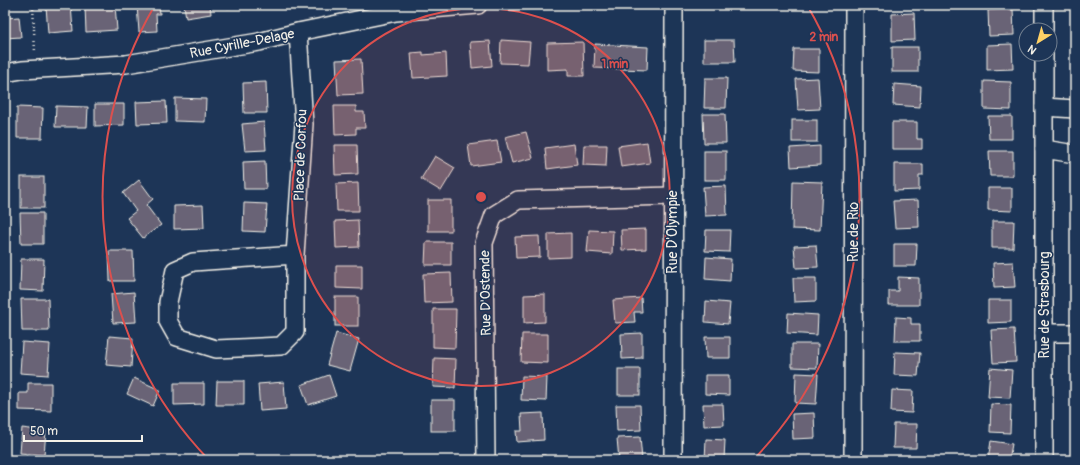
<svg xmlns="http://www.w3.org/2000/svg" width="1080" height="465" viewBox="0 0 1080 465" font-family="Pangolin,sans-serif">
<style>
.building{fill:#696476;stroke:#f4f1e8}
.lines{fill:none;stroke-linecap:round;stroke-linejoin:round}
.minor-casing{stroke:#f4f1e8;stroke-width:20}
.path{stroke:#f4f1e8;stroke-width:2.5;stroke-dasharray:1 3;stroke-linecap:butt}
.minor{stroke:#1d3557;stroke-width:17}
.ring{fill:none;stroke:#dc504e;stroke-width:2}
.labels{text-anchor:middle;stroke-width:3;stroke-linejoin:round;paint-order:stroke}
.street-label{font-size:14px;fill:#f4f1e8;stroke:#1d3557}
.centre{fill:#dc504e;stroke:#1d3557;stroke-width:2}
.ring-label{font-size:12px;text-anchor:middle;font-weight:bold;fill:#dc504e;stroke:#1d3557;stroke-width:3;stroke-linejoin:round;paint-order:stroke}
</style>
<rect width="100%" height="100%" fill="#1d3557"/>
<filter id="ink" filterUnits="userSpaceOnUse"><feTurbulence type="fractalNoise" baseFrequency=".025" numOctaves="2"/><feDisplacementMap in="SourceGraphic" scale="8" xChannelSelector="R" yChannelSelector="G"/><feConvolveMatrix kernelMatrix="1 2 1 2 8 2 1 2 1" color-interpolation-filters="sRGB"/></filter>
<g filter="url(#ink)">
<g class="building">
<path d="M71,5l2,26 -25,2 -2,-27z"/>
<path d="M115,5l2,25 -31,2 -1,-26z"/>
<path d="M137,5h22l1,9h-4l1,17 -18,1z"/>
<path d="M184,5h26l1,9 -25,4z"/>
<path d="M227,5h22v1l-22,2z"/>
<path d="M1013,9l1,26 -25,1 -1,-26z"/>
<path d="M914,13l1,27 -23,1v-27z"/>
<path d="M19,17l2,20 -16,1v-20z"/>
<path d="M501,40l29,2 -2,22 -28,-1z"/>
<path d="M704,40h30l1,22h-31z"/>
<path d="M490,41l2,25 -20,2 -2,-26z"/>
<path d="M583,42l1,34h-16v-7l-21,1v-27z"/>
<path d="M595,44l53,3 -1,23 -53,-2z"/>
<path d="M1012,44l1,25 -26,1v-25z"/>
<rect x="892" y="47" width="26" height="25"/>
<path d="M794,49h25v23l-26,-1z"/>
<path d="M423,52v3l23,-2 1,23 -34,2 -2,-25z"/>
<path d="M361,59l2,35 -25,1 -2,-35z"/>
<path d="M705,78h22l-1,30h-22z"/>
<path d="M818,78l2,31 -22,1 -2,-31z"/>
<path d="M984,81l27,1v28l-27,-1z"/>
<path d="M266,82l1,31h-23l-1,-30z"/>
<path d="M894,84l27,2 -1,21 -27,-2z"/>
<path d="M175,98l31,1 -1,23 -30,-1z"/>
<path d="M166,101l1,22 -30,1 -1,-22z"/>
<path d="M95,104h29v21l-29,1z"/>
<path d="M56,106l32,1 -1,20h-32z"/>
<path d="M334,106h22v6h8l1,16h-9v6l-21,1z"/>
<path d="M17,107l26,1 -1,30h-25z"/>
<path d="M703,114h22l1,29h-22z"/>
<path d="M988,116h24v23h-23z"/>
<rect x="792" y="120" width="25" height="22"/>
<path d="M264,122l2,28 -21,1 -3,-27z"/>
<path d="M892,122h25v17h5v10h-30z"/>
<path d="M526,132l7,26 -21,5 -7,-26z"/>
<path d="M497,141l4,21 -30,4 -3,-21z"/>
<path d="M647,142l3,21 -29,4 -3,-21z"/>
<path d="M574,144l3,21 -30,4 -2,-21z"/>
<path d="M334,145h23l1,29 -23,1z"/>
<path d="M584,145h23l-1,21 -23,-1z"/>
<path d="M820,146v19l-29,2 -1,-19z"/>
<rect x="704" y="151" width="22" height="29"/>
<path d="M989,151h24v25h-23z"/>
<path d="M435,156l20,12 -14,23 -20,-12z"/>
<path d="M265,161l1,28h-22l-1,-27z"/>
<path d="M894,164h29v11h-4v15l-25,1z"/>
<rect x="21" y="177" width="23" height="31"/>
<path d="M139,180l14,19 -7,6 15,20 -18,13 -16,-20 9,-7 -13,-18z"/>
<path d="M793,181l29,1 -2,48 -28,-1z"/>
<path d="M358,183l1,28h-22l-1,-27z"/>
<path d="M726,186l1,29 -22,1 -2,-29z"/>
<path d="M988,188h24v23l-24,-1z"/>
<rect x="428" y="200" width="23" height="31"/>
<path d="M918,200l1,27 -24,1 -2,-27z"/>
<path d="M244,203l23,1 -2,28 -22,-1z"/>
<path d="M203,205l1,23 -30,1v-23z"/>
<path d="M20,213h23v31h-22z"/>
<path d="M358,220l1,27 -23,1 -1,-27z"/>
<path d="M992,221h22l-1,27h-21z"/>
<path d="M646,229v20l-24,1 -1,-20z"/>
<path d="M589,230l24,1 -1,23 -25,-2z"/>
<path d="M706,230h24l-1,22 -24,-1z"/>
<path d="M571,233v24l-23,1v-24z"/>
<path d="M539,236l1,21 -24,1 -1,-21z"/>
<path d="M426,242h25v23h-26z"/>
<path d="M894,244h23l-1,22h-22z"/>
<path d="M816,245l2,22 -22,1 -2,-22z"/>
<path d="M109,251h24l1,30h-24z"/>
<path d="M706,257l25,2 -1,22 -25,-2z"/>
<path d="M21,259h23l-1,32 -23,-1z"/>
<path d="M1013,262l2,25 -21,1 -1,-25z"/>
<path d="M336,265h26v24l-26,-1z"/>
<path d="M451,273l1,29 -28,1 -1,-29z"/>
<path d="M898,277l21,1v27h-30v-14h9z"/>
<path d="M793,278h23v23l-22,1z"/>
<path d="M134,292l2,30 -23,1 -2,-29z"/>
<path d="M545,294v28l-21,1v-28z"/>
<rect x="335" y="297" width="23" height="29"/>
<path d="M641,298l1,14h-8l1,10 -20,1 -2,-23z"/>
<path d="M21,299h27l1,32h-27z"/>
<path d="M988,300h23v22l-23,1z"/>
<path d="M706,301l24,2 -2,21 -23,-2z"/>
<path d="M433,309h23l-1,39 -22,-1z"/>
<path d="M788,313l30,2 -1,20 -30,-2z"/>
<path d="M896,317l15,1v6h9v17h-25z"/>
<path d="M1014,329l2,33 -23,1 -2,-33z"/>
<path d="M336,333l23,6 -9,32 -23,-6z"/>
<path d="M642,333v25l-20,1 -1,-25z"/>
<path d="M522,334h26v29l-27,-1z"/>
<path d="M109,336l24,2 -2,29 -25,-2z"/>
<path d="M705,337h25v21h-24z"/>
<path d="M22,342l28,2 -2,31 -28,-2z"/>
<path d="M792,344h26l-1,24 -25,-1z"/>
<path d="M895,352l25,1 -2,23 -24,-1z"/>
<path d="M434,358l22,1 -1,29 -22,-1z"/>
<path d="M990,368l22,2 -2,28 -22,-1z"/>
<rect x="618" y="369" width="22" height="26"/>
<path d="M796,373l22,1 -2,30 -21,-1z"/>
<path d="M329,375l7,21 -28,9 -7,-20z"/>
<path d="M705,375h24v20l-24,-1z"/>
<path d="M522,376l25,1 -1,24 -25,-1z"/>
<path d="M134,378l26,12 -7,16 -26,-12z"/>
<path d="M217,381h27v24h-28z"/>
<path d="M284,382l2,27 -26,2 -2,-27z"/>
<path d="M28,383h23v28l-32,-1v-17h9z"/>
<path d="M174,383h30v21l-30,1z"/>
<path d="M892,390l21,1 -1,22 -21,-1z"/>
<rect x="431" y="400" width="24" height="31"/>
<path d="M703,404h20l1,21 -20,1z"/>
<path d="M991,404l20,1 -1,28 -20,-1z"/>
<path d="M616,405h24l1,25 -24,1z"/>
<path d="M543,413l1,27 -27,2 -1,-11h6l-1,-17z"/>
<path d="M814,413l1,25 -22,1 -1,-25z"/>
<path d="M894,424h23l-1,24h-23z"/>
<path d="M22,428l24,3 -2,24 -24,-2z"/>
<path d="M640,437l2,23h-23l-2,-22z"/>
<path d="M706,439l19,1 -1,20h-19z"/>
<path d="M991,441l21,3 -3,16h-21z"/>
<rect x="522" y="455" width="23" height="5"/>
</g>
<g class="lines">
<defs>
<g id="minor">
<path d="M1044,5v25"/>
<path d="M1044,54v406"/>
<path d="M5,73l17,-3 104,-6 133,-22 39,-10 98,-20 82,-7"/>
<path d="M1044,107l31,2"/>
<path d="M1044,149l31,5"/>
<path d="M295,255l-102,7 -18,8 -7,32v19l9,16 39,12 65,-3 14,-14v-77l9,-131 -6,-92"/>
<path d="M1044,333h31"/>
<path d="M486,460l-2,-217 10,-28 24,-15 154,-4"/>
<path d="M673,460l1,-455"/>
<path d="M853,460l1,-455"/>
</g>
</defs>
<use href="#minor" class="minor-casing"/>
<path class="path" d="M33,5l2,48"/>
<use href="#minor" class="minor"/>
</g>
</g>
<circle cx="481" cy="197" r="189" fill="#dc504e" fill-opacity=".12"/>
<g class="ring">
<circle cx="481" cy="197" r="189"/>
<path d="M209 460A378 378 0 0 1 155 5M807 5A378 378 0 0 1 753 460"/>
</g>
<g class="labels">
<g class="street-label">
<text transform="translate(242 43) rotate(-11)" y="5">Rue Cyrille-Delage</text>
<text transform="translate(300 155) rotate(-88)" y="5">Place de Corfou</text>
<text transform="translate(672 232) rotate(-90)" y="5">Rue D'Olympie</text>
<text transform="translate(853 232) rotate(-90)" y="5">Rue de Rio</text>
<text transform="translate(485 293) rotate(-91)" y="5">Rue D'Ostende</text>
<text transform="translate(1044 305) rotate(-90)" y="5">Rue de Strasbourg</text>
</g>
</g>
<circle cx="481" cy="197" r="6" class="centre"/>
<g class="ring-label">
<text x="824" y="41">2 min</text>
<text x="615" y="68">1 min</text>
</g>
<rect width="1080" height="465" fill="none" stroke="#1d3557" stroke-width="20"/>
<rect x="10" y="10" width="1060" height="445" fill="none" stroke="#f4f1e8" stroke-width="1.5" filter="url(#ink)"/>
<g transform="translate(1038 42) rotate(217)"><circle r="19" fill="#1d3557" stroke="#738091"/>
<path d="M0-3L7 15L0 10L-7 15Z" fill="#ffd166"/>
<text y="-6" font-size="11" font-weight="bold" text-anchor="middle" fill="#f4f1e8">N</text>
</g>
<path d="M24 435v6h118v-6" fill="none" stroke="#f4f1e8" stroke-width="2"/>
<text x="30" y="435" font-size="12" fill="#f4f1e8" stroke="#1d3557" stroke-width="3" paint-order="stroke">50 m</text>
</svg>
